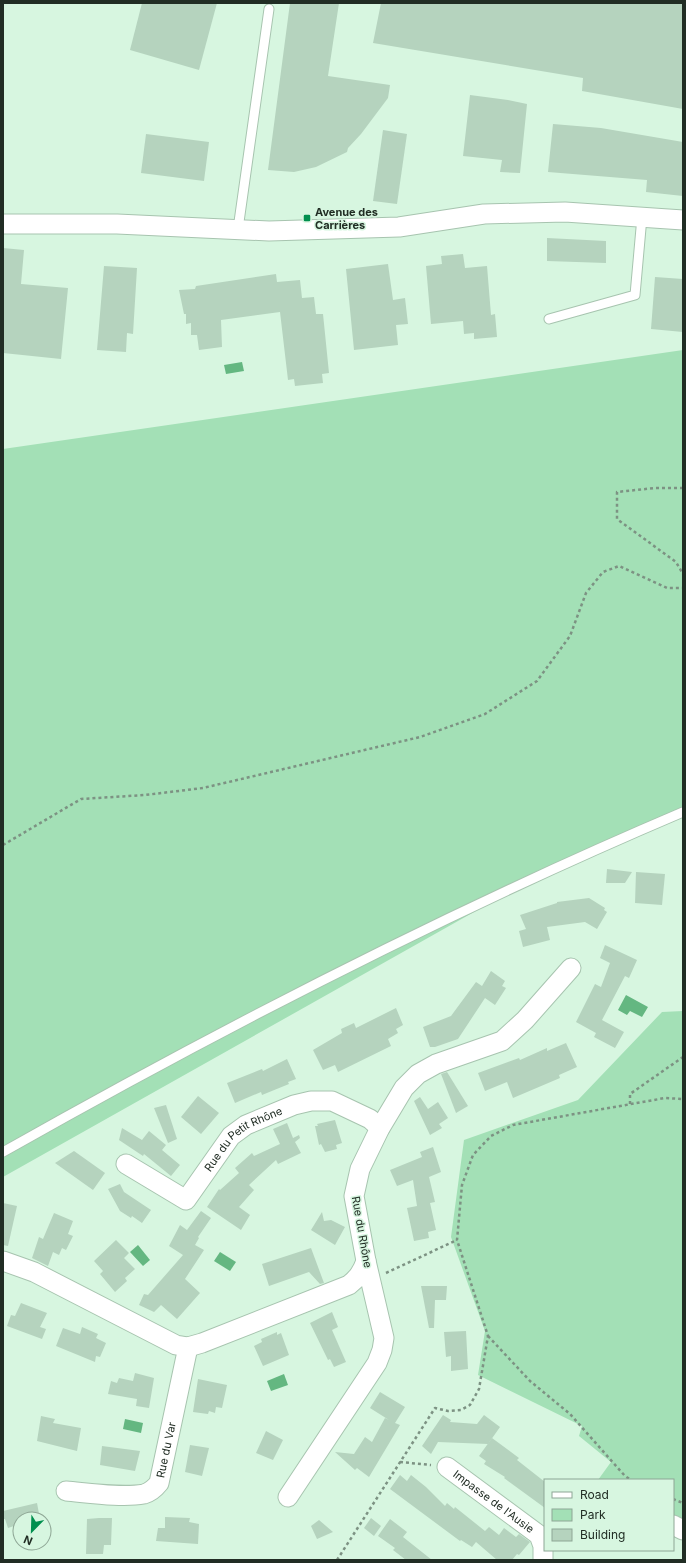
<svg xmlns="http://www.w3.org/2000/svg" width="686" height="1563" viewBox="0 0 686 1563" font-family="Inter,sans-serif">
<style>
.green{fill:#a3e0b6}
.water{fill:#64b781}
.building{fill:#b5d3be}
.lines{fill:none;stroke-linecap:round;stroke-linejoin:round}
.service-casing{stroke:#a7c4af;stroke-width:11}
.minor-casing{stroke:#a7c4af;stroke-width:21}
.path{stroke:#7d9283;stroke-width:2.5;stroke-dasharray:3 3;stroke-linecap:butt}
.service{stroke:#fff;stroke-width:9}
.minor{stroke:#fff;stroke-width:19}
.poi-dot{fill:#008f4e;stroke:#d7f6e0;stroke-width:1.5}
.labels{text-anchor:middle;stroke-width:3;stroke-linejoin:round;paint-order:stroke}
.poi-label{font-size:11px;font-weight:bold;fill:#212d24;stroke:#d7f6e0;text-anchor:start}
.street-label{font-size:11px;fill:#212d24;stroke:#d7f6e0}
</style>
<rect width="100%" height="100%" fill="#d7f6e0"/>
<g class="green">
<path d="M683,350v457l-168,82 -512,288v-728z"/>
<path d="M683,1011v508l-10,-4v-35h-75l13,-18 -32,-26 3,-10 -104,-51 7,-44 -34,-94 13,-97 114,-40 84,-88z"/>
</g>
<g class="water">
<path d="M242,362l2,9 -18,3 -2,-9z"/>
<path d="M626,995l22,12 -6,10 -12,-6 -3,4 -9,-5z"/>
<path d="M138,1245l12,15 -7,6 -13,-14z"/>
<path d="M220,1252l16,10 -6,9 -16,-10z"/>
<path d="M284,1374l4,11 -17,6 -4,-10z"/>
<path d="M125,1419l18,4 -2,10 -18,-4z"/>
</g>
<g class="building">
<path d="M142,3h75l-18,67 -69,-20z"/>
<path d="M290,3h49l-11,73 62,9 -2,13 -27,36 -13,14 -1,4 -31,15 -22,5 -26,-2z"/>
<path d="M381,3h302v106l-101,-18 1,-13 -210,-35z"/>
<path d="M470,95l38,5 19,4 -7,69 -20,-1 2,-12 -39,-4z"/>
<path d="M553,124l48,4 82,14v54l-37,-4 1,-12 -99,-8z"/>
<path d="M383,130l24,4 -10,70 -24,-3z"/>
<path d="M146,134l63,8 -5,39 -63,-8z"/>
<path d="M547,238l59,3v22l-59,-2z"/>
<path d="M3,248l21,2 -3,34 47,4 -7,71 -58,-6z"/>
<path d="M463,254l2,14 22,-2 4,49 4,-1 2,23 -23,2v-6l-10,1 -1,-13 -32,3 -5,-58 16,-2 -1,-8z"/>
<path d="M388,264l5,36 12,-2 3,26 -12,1 2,20 -44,5 -8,-81z"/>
<path d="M104,266l33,2 -4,66 -6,-1 -1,19 -29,-2z"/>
<path d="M276,274l1,8 23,-2 2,18 12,-1 2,17h7l6,59 -7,1 1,9 -28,3 -1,-7 -6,1 -8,-68 -59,8 1,27 -23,3 -2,-15h-6v-12l-5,1v-10h-2l-5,-24 16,-1 1,-3z"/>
<path d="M655,277l28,2v53l-32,-3z"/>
<path d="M607,869l25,3 -7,11h-19z"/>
<path d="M636,872l29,2 -3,31 -27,-2z"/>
<path d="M589,898l16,10 -1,2 3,2 -10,17 -12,-7 -38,5 3,13 -27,7 -4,-16 7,-2 -6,-14 37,-12v-1z"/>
<path d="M605,945l32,15 -8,18 -4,-2 -23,44 22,12 -9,16 -21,-11 2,-4 -20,-11 19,-38 6,3 9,-24 -10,-5z"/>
<path d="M491,971l14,10 -3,5 4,2 -11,17 -10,-7 -27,41 -23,8h-5l-7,-20 28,-11 25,-34 6,4z"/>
<path d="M396,1008l7,17 -7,4 2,4 -10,6 3,7 -53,26 -3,-7 -12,5 -10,-20 29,-17 -1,-4 13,-6 2,5z"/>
<path d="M566,1043l11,24 -18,8 1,3 -47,20 -6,-16 -22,9 -7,-18 41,-15 1,2 27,-12v3z"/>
<path d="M287,1059l9,20 -8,3 1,2 -27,11 -1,-3 -26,11 -8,-20 35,-14 1,2z"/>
<path d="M447,1072l21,34 -12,7 -15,-39z"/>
<path d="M198,1096l21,17 -18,21 -20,-17z"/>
<path d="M420,1097l8,12 10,-7 10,16 -9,6 3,4 -12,7 -16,-34z"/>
<path d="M166,1105l11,34 -9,4 -14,-35z"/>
<path d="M335,1120l7,23 -6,2 1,4 -12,3 -4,-8 -2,1 -4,-19h3l-1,-2z"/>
<path d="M287,1123l6,15 6,-3 1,3 -5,4 6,11 -23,11 -2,-4 -27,25 5,5 -15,17 11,8 -9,15 -34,-23 12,-18 1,1 19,-17 -4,-5 17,-15 2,3 26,-12 -7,-15z"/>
<path d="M122,1128l20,12 7,-9 17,14 -4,5 18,15 -9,11 -27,-22 -1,2 -24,-16z"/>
<path d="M433,1147l8,25 -12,5 6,25 -5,1 6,27 -8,2 1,6 -15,3 -7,-33 10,-2 -4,-26 -16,6 -7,-16 32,-13 -2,-5z"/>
<path d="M74,1151l31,22 -12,17 -38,-27z"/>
<path d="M120,1184l4,8 27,18 -9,13 -10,-7 -1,2 -11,-7 -12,-22z"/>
<path d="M3,1203l14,3 -9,40 -5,-1z"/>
<path d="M201,1211l10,7 -13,19 1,1 -4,7 9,5 -19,29 15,14 -23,26 -16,-14 -7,7 -15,-7 5,-11 4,1 35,-40 -14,-9 11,-21 7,5z"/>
<path d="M322,1212l2,9 7,-1 14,7 -10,18 -24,-15z"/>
<path d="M54,1213l19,8 -5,13 5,2 -7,14 -4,-2 -3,7 -6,-3 -5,14 -16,-8 7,-21 4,2z"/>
<path d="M116,1240l13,13 -5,5 11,11 -10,9 2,3 -12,11 -15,-18 3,-3 -9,-10z"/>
<path d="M311,1248l13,35 -4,1 -11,-12 -40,14 -7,-22z"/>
<path d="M421,1286h26l-1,14h-11l-1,28h-5z"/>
<path d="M21,1303l26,10 -7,14 6,2 -4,10 -35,-13 4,-11 4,1z"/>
<path d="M332,1312l6,15 -6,3 14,32 -12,5 -4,-8 -2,1 -18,-37z"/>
<path d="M82,1327l16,7 -2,4 10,5 -6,14 -4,-1 -1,6 -39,-16 7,-18 17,6z"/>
<path d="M466,1331l2,38 -17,2v-15l-5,1 -2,-25z"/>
<path d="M277,1332v3l4,-2 8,22 -26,11 -9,-20 8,-4 -1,-3z"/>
<path d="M135,1373l19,5 -5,30 -13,-2 1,-7 -29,-5 3,-13 6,2 2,-5 14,3z"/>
<path d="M198,1379l29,6 -5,23 -6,-1 -1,6 -6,-2 -1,3 -15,-2z"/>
<path d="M380,1392l25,15 -10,16 5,2 -31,52 -12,-9 -2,2 -20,-18 19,2 11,-17 7,5 13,-24 4,2 -19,-12z"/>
<path d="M443,1415l8,5 -1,2 27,2 7,-9 16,12 -12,17 -50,-2 -7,12 -9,-8z"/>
<path d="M41,1416l14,3 -2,4 28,5 -4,23 -40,-10z"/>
<path d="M266,1431l17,9 -10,20 -17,-7z"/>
<path d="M492,1438l27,20 -2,2 28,22v26l-41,-30 1,-1 -21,-13 2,-3 -7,-5z"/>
<path d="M190,1445l19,3 -7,28 -17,-4z"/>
<path d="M102,1446l38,5 -5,20 -35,-6z"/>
<path d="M400,1475l7,6 4,-6 15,12 19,19 2,-3 7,6 1,-2 30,24 4,-4 10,8 5,-7 12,9 3,-3 11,8 -11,13 -2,-1 -5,6h-15l-21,-18 -4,5 -11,-7 -1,1 -70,-52z"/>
<path d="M37,1503l3,16h-20v5l-12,4 -3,-9h-2v-8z"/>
<path d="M165,1517l25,1 -1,4 10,2 -1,20 -42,-3 2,-13h7z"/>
<path d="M99,1518h13l-1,27h-7l-1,9h-17l1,-35z"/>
<path d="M371,1518l10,8 -7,10 -10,-8z"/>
<path d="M390,1519l17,13 -4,5 29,23h-26l-13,-10 2,-2 -17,-12z"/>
<path d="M319,1520l14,12 -16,7 -6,-13z"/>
</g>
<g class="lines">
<defs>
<g id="service">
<path d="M238,229l31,-220"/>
<path d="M549,319l86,-24 7,-78"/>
<path d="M3,1152c221,-125 447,-241 680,-340"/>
</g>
<g id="minor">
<path d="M3,224h114l152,7 130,-4 85,-13 81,-2 118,8"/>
<path id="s1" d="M126,1164l60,36 45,-64 15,-11 48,-20 17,-4h21l38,18 10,9"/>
<path d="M3,1261l31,11 142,73 12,2 14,-4 147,-58c9,-7 13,-13 17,-24"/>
<path id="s2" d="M447,1467l92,68 4,11v14"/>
<path id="s3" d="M66,1491c23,2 56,7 78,3 7,-2 11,-6 15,-11l29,-136"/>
<path d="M288,1497l89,-134 5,-13 2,-12 -18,-77 -12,-65 6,-27 20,-41 24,-40 14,-14 18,-10 66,-23 23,-21 46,-52"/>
<path d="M673,1525l10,5"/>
</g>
</defs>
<use href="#service" class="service-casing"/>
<use href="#minor" class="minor-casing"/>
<g class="path">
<path d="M683,488h-28l-38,4v27l59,43 7,12"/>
<path d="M3,845l78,-46 64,-4 58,-7 217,-51 65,-23 52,-33 33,-45 16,-43 17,-21 16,-6 48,22h16"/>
<path d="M630,1104v-10l53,-37"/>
<path d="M386,1273l71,-33"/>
<path d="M488,1336l42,45 40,33 55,62 6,4"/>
<path d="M400,1462l31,3"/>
<path d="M673,1499l10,4"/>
<path d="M337,1560l98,-152 13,3 13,-1 9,-5 9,-16 9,-53 -31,-96 5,-55 11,-30 18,-19 22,-11 152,-27 18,1"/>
</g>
<use href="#service" class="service"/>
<use href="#minor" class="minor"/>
</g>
<rect class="poi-dot" x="303" y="214" width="8" height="8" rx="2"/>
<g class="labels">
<g class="poi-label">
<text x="315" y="216">Avenue des<tspan x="315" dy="13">Carrières</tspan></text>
</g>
<g class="street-label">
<text dy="4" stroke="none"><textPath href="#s1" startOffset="156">Rue du Petit Rhône</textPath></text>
<text transform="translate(362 1232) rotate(80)" y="4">Rue du Rhône</text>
<text dy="4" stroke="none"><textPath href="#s3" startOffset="131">Rue du Var</textPath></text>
<text dy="4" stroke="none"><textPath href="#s2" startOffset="58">Impasse de l'Ausie</textPath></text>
</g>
</g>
<rect width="686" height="1563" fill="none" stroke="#212d24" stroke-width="8"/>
<rect x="544" y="1479" width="130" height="72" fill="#d7f6e0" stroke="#8ea695"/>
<rect x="552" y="1492" width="20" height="6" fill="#ffffff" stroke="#8ea695"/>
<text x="580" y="1499" font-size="12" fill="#212d24">Road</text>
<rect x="552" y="1509" width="20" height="12" fill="#a3e0b6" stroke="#8ea695"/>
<text x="580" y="1519" font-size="12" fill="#212d24">Park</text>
<rect x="552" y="1529" width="20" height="12" fill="#b5d3be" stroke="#8ea695"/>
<text x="580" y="1539" font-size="12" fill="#212d24">Building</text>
<g transform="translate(32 1531) rotate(203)"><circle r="19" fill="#d7f6e0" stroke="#8ea695"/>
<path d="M0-3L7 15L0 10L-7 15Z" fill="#008f4e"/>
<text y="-6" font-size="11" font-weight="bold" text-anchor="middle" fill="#212d24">N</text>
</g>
</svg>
